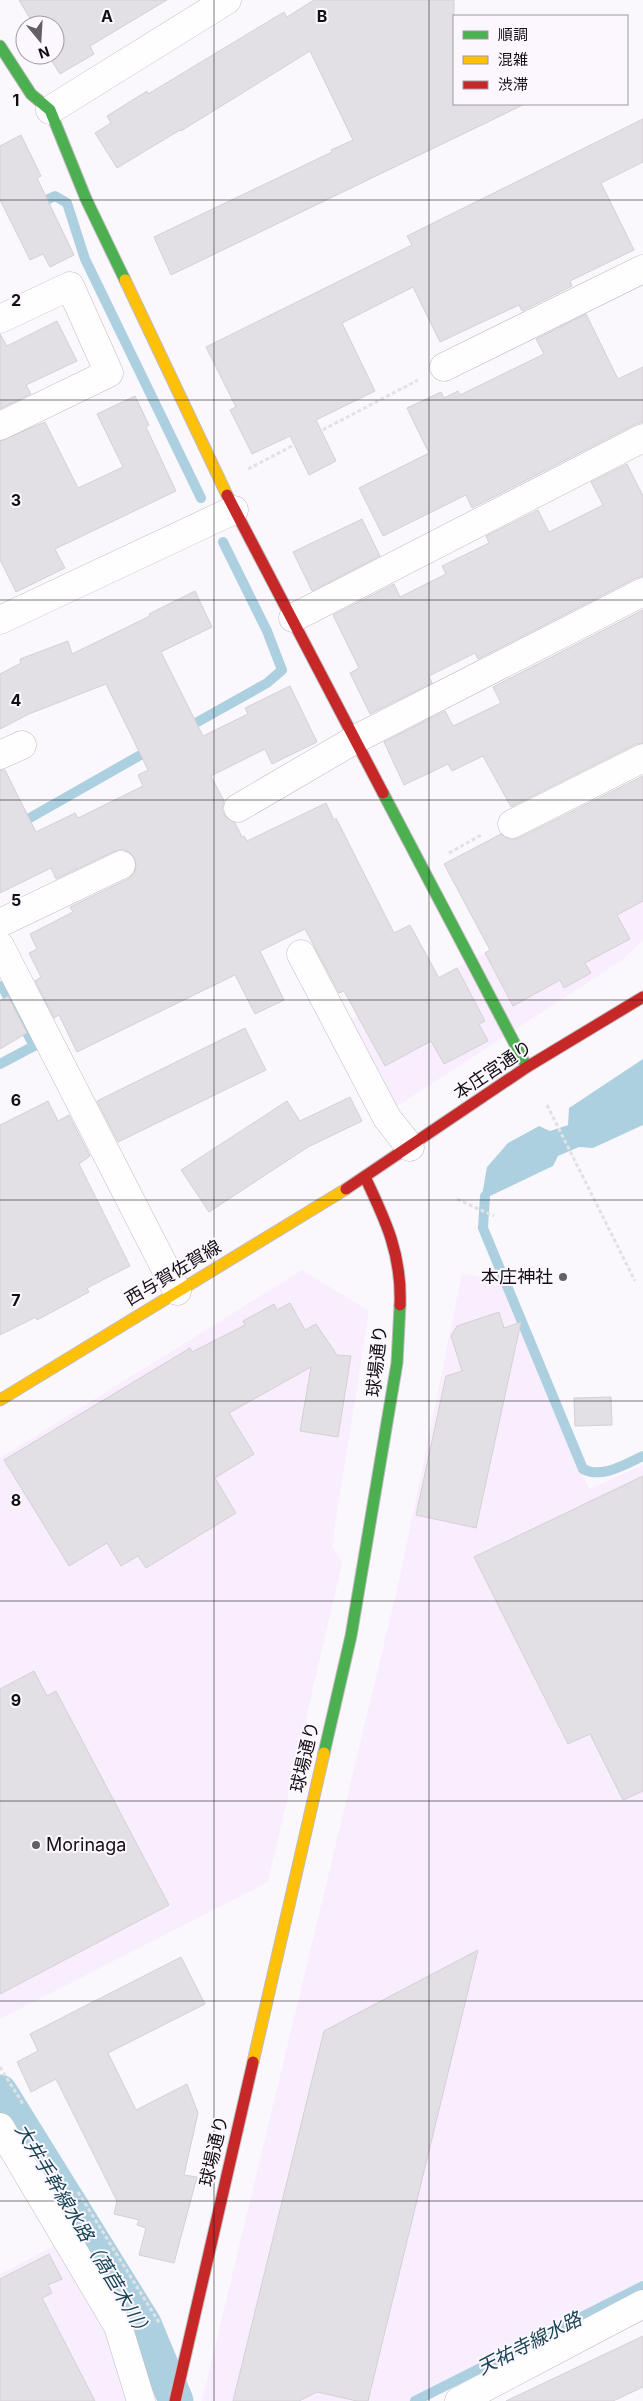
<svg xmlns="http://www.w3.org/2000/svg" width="643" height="2401" viewBox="0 0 643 2401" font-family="Inter,'Noto Sans JP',sans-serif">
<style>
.built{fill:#f9eefe}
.water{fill:#add0e0}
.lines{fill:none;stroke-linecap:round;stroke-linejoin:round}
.stream{stroke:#add0e0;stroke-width:10}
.canal{stroke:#add0e0;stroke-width:35}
.building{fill:#e3e0e5;stroke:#d4d0d5}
.street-casing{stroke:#c0bcc2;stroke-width:29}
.fast-casing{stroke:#c0bcc2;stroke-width:13}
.slow-casing{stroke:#c0bcc2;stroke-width:13}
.jam-casing{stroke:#c0bcc2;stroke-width:13}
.path{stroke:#e2e1e3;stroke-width:3;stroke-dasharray:4 2.5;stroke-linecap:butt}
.street{stroke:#fefeff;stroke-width:28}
.fast{stroke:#4caf50;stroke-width:11}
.slow{stroke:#ffc107;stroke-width:11}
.jam{stroke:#c62828;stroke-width:11}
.grid{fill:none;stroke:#120e14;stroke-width:1;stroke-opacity:0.55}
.poi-dot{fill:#646066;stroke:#fcf7fe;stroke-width:2}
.labels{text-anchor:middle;stroke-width:4;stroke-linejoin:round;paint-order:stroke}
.street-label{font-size:18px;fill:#120e14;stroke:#fcf7fe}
.poi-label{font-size:18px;fill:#120e14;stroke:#fcf7fe;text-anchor:end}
.water-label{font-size:19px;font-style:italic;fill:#174454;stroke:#fcf7fe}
.grid-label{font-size:16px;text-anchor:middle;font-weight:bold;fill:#120e14;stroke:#fcf7fe;stroke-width:4;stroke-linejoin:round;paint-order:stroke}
</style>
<rect width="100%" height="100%" fill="#fbf8fd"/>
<g class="built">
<path d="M643,845v95l-22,21 -247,160 -46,-91 258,-126z"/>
<path d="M302,1270l67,41 -37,234 10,18 -74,319 -268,137v-561z"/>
<path d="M462,1273l40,8 87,208 54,-24v825l-216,111h-225l198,-824z"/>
<path d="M62,2242l51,86 21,73h-134v-127z"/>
</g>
<path class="water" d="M643,1059v66l-50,23 -14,-1 -21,9 -5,10 -65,31 -6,-2 5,-28 21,-24 31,-17 11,5 18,-6 1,-17z"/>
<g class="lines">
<g class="stream">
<path d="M38,204l17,-8 12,7 18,56 116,239"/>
<path d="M185,729l82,-46 15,-13 -15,-39 -44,-89"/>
<path d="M0,835l151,-86"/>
<path d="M0,1064l34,-18 -32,-60"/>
<path d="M485,1196l-2,32 100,241c19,10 42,-5 60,-13"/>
<path d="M415,2401l228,-115"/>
</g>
<path class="canal" d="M0,2092l144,232 32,77"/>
</g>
<g class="building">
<path d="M19,0h148l-77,46 4,8 -34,20 -12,-19h7v-30h-21z"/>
<path d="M314,0h140v104h71l-354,171 -17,-38 178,-85 -1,-2 22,-10 -43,-89 -129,80 -1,-1 -63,38 -22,-35 16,-10 -4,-7 40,-25 1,3 136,-82 3,5z"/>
<path d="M643,119v43l-42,21 33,67 -64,31 2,5 -50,25 -3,-6 -79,37 -27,-55 -71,36 33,68 -59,29 20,41 -27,14 -19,-39 -38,18 -22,-44 6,-3 -30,-60 206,-102 -5,-9z"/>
<path d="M21,135l20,41 -4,2 37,77 -24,12 -7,-13 -13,6 -30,-60v-54z"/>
<path d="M586,314l32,65 25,-12v55l-7,2 -164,84 -6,-13 -83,41 -24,-48 70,-35 -22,-45 34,-16 3,6 14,-7 2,4 84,-41 -8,-15z"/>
<path d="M57,321l20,40 -51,24 5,9 -31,15v-75l7,12z"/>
<path d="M135,396l14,29 -3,2 30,64 -121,58 10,19 -49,24 -16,-32v-119l45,-19 33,66 45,-21 -26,-53z"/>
<path d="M627,464l16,32v80l-7,2 -158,81 -3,-6 -46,23 3,7 -62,31 -20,-41 9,-5 -26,-53 61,-31 6,13 46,-23 -4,-8 47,-23 -3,-7 52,-26 11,22 54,-27 -12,-23z"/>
<path d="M362,519l18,37 -68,35 -19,-39z"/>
<path d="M195,591l17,36 -51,25 42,84 45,-22 -3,-6 45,-22 27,56 -45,22 -7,-15 -54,27 13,25 -2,8 3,7 10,7 7,14 2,-1 3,5 79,-38 8,17 2,-2 58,115 16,-8 29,53 18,-10 28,53 -6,3 9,17 -44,23 -13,-23 -46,25 -41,-75 -5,2 -34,-64 -45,22 24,49 -29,14 -20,-39 -158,77 -18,-37 -5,3 -19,-37 6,-4 -12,-24 8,-4 -7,-15 43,-22 -3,-5 58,-28 6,-6 2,-6 -1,-8 -6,-7 -7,-3 -7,2 -59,28 -5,-11 -51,25v-123h5l31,62 39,-19 3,5 65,-32 -5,-11 10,-5 -42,-86 -77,30 -29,15v-55l21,-11 -1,-4 48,-18 4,13 78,-38 -1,-2z"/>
<path d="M643,610v133l-7,1 -125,63 -28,-51 -31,15 -4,-7 -44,21 -20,-43 61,-31 8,15 48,-23 -8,-16z"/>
<path d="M643,776v125l-26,14 13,24 -45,24 6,10 -27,15 -4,-8 -47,26 -28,-53 5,-3 -46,-86 57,-30 10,6 8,-2z"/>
<path d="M8,996l19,37 -27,16v-48z"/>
<path d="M245,1028l21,42 -148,72 -21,-41z"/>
<path d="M350,1097l12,24 -54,26 -99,65 -28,-42 106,-69 13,20z"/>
<path d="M48,1101l10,20 11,-6 21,41 -11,8 51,102 -43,22 2,4 -52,28 -1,-3 -36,18v-210z"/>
<path d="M290,1303l15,27 11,-6 21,31 14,1 -13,81 -38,-6 11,-64 -82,46 25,41 -39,24 21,35 -90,55 -8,-12 -17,10 -14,-23 -38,23 -65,-106 186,-112 2,4 53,-27 -2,-4 31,-17 3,6z"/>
<path d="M499,1312l5,16 17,-6 -45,206 -60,-13 30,-139 16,-5 -11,-35 6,-10z"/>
<path d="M611,1397l1,28 -37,1 -1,-28z"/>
<path d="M643,1476v315l-20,9 -33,-66 -22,10 -94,-187z"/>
<path d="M34,1671l13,25 9,-5 113,214 -169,89v-305z"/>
<path d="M478,1950l-110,451h-11l-40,-9 -18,9h-66l91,-370z"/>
<path d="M181,1957l24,47 -97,49 28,57 51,-26 11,29 -14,62 13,2 -23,86 -35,-8 7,-27 -9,-3 2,-5 -25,-6 3,-13 -61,-122 -25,13 -14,-30 21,-11 -8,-17z"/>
<path d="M49,2254l13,25 -14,6 4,8 -10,5 53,103h-95v-122z"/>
<path d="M643,2336v51l-30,14h-107z"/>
</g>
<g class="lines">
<defs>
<g id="street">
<path d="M50,110l177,-110"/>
<path d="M0,319l70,-33 39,87 -109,53"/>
<path d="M444,367l199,-98"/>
<path d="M293,618l350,-180"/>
<path d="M0,620l234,-110"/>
<path d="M0,755l22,-10"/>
<path d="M238,808l118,-69 287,-147"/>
<path d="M512,824l131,-66"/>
<path d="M0,923l121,-58"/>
<path d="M0,946l177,345"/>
<path d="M301,954l86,164 23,29"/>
<path d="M0,2127l118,199 23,75"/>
<path d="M459,2401l184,-97"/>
</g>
<g id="fast">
<path d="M0,46l31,48 19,16 36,89 39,81"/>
<path d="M383,793l144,274"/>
<path d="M324,1753l27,-117 46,-273 3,-58"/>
</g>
<g id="slow">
<path d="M125,280l102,215"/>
<path d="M0,1400l346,-211"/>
<path d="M253,2062l71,-309"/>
</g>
<g id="jam">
<path d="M227,495l156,298"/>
<path d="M365,1177c21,44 37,78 35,128"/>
<path d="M346,1189l181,-122 116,-70"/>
<path d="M175,2401l78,-339"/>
</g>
</defs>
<use href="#street" class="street-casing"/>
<use href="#fast" class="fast-casing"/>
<use href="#slow" class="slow-casing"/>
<use href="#jam" class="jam-casing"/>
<g class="path">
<path d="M248,469l170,-89"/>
<path d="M449,853l34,-19"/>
<path d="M547,1105l88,176"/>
<path d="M457,1199l37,17"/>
<path d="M0,2067l23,37"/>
<path d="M78,2192l82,132"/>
</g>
<use href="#street" class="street"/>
<use href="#fast" class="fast"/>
<use href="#slow" class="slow"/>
<use href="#jam" class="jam"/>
</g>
<path class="grid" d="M214,0v2401M429,0v2401M0,200h643M0,400h643M0,600h643M0,800h643M0,1000h643M0,1200h643M0,1401h643M0,1601h643M0,1801h643M0,2001h643M0,2201h643"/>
<g class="poi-dot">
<circle cx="563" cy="1277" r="5"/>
<circle cx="36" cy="1845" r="5"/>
</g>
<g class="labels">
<g class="street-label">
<text transform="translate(493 1070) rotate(-34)" y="6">本庄宮通り</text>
<text transform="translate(173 1273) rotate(-31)" y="6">西与賀佐賀線</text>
<text transform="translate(377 1361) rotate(-84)" y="6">球場通り</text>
<text transform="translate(305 1757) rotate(-77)" y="6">球場通り</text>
<text transform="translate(214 2151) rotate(-77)" y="6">球場通り</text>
</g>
<g class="poi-label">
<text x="553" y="1283">本庄神社</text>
<text x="46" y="1851" text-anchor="start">Morinaga</text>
</g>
<g class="water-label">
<text transform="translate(84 2231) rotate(59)" y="7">大井手幹線水路（萵苣木川）</text>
<text transform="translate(529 2343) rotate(-27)" y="7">天祐寺線水路</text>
</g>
</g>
<g class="grid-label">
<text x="107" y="22">A</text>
<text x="322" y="22">B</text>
<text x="16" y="106">1</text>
<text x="16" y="306">2</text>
<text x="16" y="506">3</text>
<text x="16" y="706">4</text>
<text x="16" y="906">5</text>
<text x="16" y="1106">6</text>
<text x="16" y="1306">7</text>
<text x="16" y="1506">8</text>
<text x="16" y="1706">9</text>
</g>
<rect x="453" y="15" width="175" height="90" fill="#fcf7fe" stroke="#9e9aa0"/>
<rect x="463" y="31" width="25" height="8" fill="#4caf50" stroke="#9e9aa0"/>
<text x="498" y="40" font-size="15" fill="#120e14">順調</text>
<rect x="463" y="56" width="25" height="8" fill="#ffc107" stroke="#9e9aa0"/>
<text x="498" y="65" font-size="15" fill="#120e14">混雑</text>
<rect x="463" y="81" width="25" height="8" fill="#c62828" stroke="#9e9aa0"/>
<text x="498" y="90" font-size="15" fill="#120e14">渋滞</text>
<g transform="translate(40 40) rotate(162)"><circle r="24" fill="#fcf7fe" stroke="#9e9aa0"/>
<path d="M0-4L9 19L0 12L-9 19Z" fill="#646066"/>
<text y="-8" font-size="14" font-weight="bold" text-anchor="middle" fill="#120e14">N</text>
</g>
</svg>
